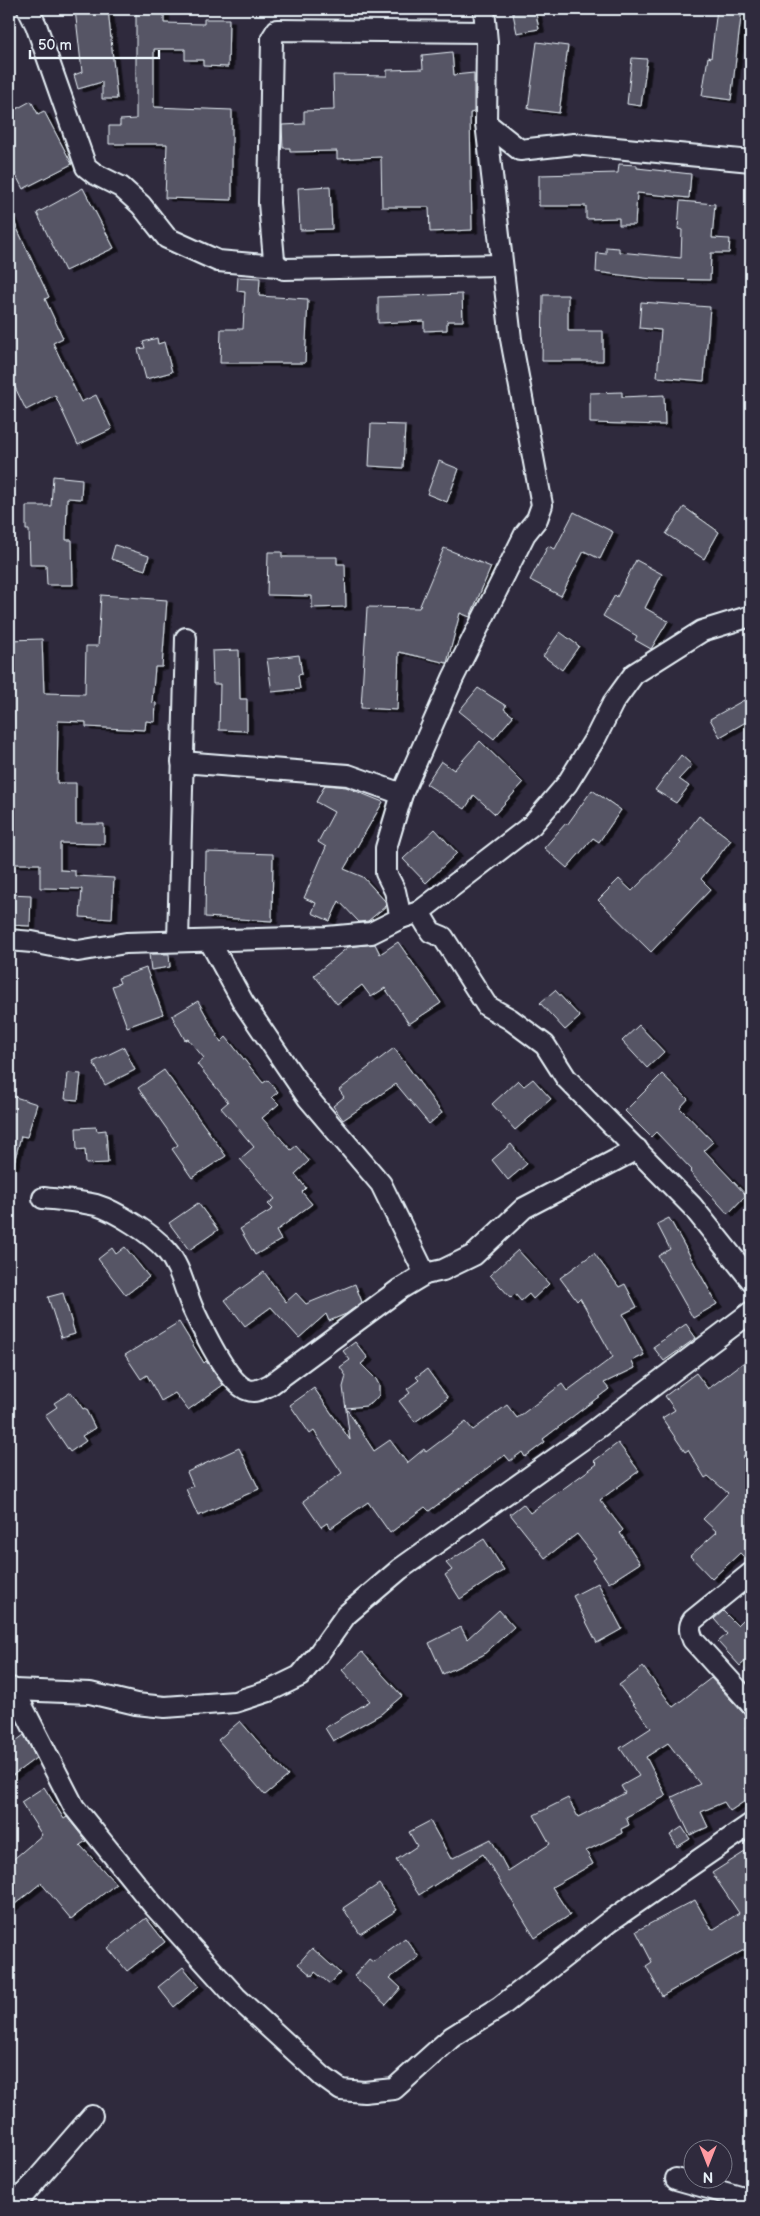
<svg xmlns="http://www.w3.org/2000/svg" width="760" height="2216" viewBox="0 0 760 2216" font-family="'Balsamiq Sans',sans-serif">
<style>
.building{fill:#575565;stroke:#e8f1f8;filter:url(#shadow)}
.lines{fill:none;stroke-linecap:round;stroke-linejoin:round}
.minor-casing{stroke:#e8f1f8;stroke-width:24}
.minor{stroke:#2f2a3d;stroke-width:20}
</style>
<defs>
<filter id="shadow"><feDropShadow dx="5.5" dy="3" stdDeviation="0" flood-color="#0009"/></filter>
</defs>
<rect width="100%" height="100%" fill="#2f2a3d"/>
<filter id="ink" filterUnits="userSpaceOnUse"><feTurbulence type="fractalNoise" baseFrequency=".02" numOctaves="2"/><feDisplacementMap in="SourceGraphic" scale="10" xChannelSelector="R" yChannelSelector="G"/><feConvolveMatrix kernelMatrix="1 2 1 2 8 2 1 2 1" color-interpolation-filters="sRGB"/></filter>
<g filter="url(#ink)">
<g class="building">
<path d="M75,9h33l9,90h-15v-17l-24,7 -4,-14 8,-3z"/>
<path d="M136,9h28v14l40,1v-5h25l-1,48 -25,-1v-6h-18v-11h-31v58l78,3v90l-67,-2 2,-54h-58v-18h11v-6l16,-1z"/>
<path d="M512,9h23l4,20 -22,4z"/>
<path d="M717,9h25l-11,91 -29,-4 6,-39 3,1z"/>
<path d="M537,42l31,4 -9,67 -31,-4z"/>
<path d="M452,52l2,23 20,-2v39l-4,1 2,117 -42,2 -1,-25h-47l-1,-50 -44,2v-8l-47,1v-4h-7l-1,-23 22,-1v-13l30,-1 -1,-35 54,1v-6l36,-1 -1,-14z"/>
<path d="M632,58l15,1 -6,47 -14,-2z"/>
<path d="M31,101l7,13 6,-3 28,53 -49,25 -14,-27v-49z"/>
<path d="M619,164l18,1v3l54,6 -2,24 -52,-5 -2,32h-16v-7l-33,1v-13h-47v-31l79,-2z"/>
<path d="M330,186l2,43 -32,1 -2,-42z"/>
<path d="M83,188l31,60 -49,23 -28,-58z"/>
<path d="M680,201l35,3 -3,34 18,1 -1,14h-18l-1,27 -58,-1 -56,-7 1,-19 9,1v-7l13,1v4l62,6 1,-28 -4,-1z"/>
<path d="M9,211l40,86 -4,2 18,39 -10,5 28,59 15,-7 16,34 -34,16 -23,-50 -29,15 -17,-35z"/>
<path d="M238,277l22,1 -1,18 49,3 -3,64h-85l1,-34h22l2,-37 -8,-1z"/>
<path d="M462,294l1,27h-16v9l-23,1v-10l-46,2v-26z"/>
<path d="M543,295h25v36h35v30h-61z"/>
<path d="M641,302l69,5 -6,74 -47,-4 4,-47 -22,-2z"/>
<path d="M157,338l1,6 6,-2 8,30 -26,7 -8,-30 7,-1 -2,-6z"/>
<path d="M622,392v5l42,-2 1,30 -75,-2v-30z"/>
<path d="M371,424l34,1 -2,43 -34,-2z"/>
<path d="M439,461l20,8 -12,33 -20,-8z"/>
<path d="M53,476l29,3 -1,20 -14,-1 -1,42h6l1,45h-26l-1,-20h-16l-1,-35h-3v-24h25z"/>
<path d="M684,507l35,25 -15,27 -38,-25z"/>
<path d="M574,512l39,20 -13,27 -16,-8 -23,45 -31,-16 18,-34 7,3z"/>
<path d="M115,545l34,11 -4,14 -34,-11z"/>
<path d="M444,548l47,19 -21,50 -10,-4 -13,50 -48,-11 -2,58 -36,-2 6,-101 52,1z"/>
<path d="M268,552h14v5h55v7h8l1,43 -34,1v-12l-45,-1z"/>
<path d="M636,560l26,14 -17,34 23,13 -17,28 -16,-9 2,-4 -34,-20 12,-21 2,2z"/>
<path d="M101,595l66,5 -5,67h-7l-3,35 4,1 -1,19 -9,-1 -1,9 -59,-3v-5l-28,-1 -1,62h19v41h28v20l-44,-1v27l15,1v5l39,2 -2,41 -32,-2 2,-28 -42,-1v-24h-31v-110h2l1,-35h-3v-79l33,-1 2,54 41,1 1,-48h12z"/>
<path d="M560,632l19,14 -17,24 -19,-14z"/>
<path d="M239,650l1,49h7v32l-28,-1 1,-46h-7l-1,-33z"/>
<path d="M299,655l3,19 -4,1 2,14 -28,3 -5,-33z"/>
<path d="M478,688l28,18 -2,3 9,7 -19,23 -35,-28z"/>
<path d="M744,700l7,13v6l-31,18 -10,-18z"/>
<path d="M480,741l43,42 -28,31 -21,-19 -9,14 -39,-25 15,-23 13,9z"/>
<path d="M681,755l11,10 -13,14 10,7 -13,17 -21,-13z"/>
<path d="M325,785l21,2 37,15 -39,67 19,8 22,24 1,5 -18,15 -9,1 -20,-21 -9,20 -18,-8 4,-10 -12,-5 22,-51 -8,-5 16,-30 -18,-10z"/>
<path d="M592,790l29,20 -22,32 -6,-4 -26,30 -23,-20 22,-25 1,2z"/>
<path d="M699,816l32,24 -30,39 10,10 -60,63 -53,-52 21,-21 13,12 49,-48 -2,-1z"/>
<path d="M435,829l22,24 -31,30 -23,-24z"/>
<path d="M206,852l67,2 -1,67 -67,-4z"/>
<path d="M9,894l22,1 -1,31 -21,-1z"/>
<path d="M398,942l43,61 -32,21 -24,-36 -14,9 -9,-12 -25,19 -23,-29 34,-28 27,-3 5,10z"/>
<path d="M149,954h20l1,13 -19,3z"/>
<path d="M146,968l17,46 -36,13 -15,-41 8,-3 -2,-5z"/>
<path d="M555,990l25,27 -15,13 -25,-27z"/>
<path d="M198,1001l23,41 5,-5 37,46 5,-3 10,12 -6,5 7,7 -17,14 29,32 5,-4 13,15 -14,13 11,14 -4,4 10,12 -36,27 5,9 -26,15 -15,-26 33,-20 -5,-5 7,-5 -35,-40 14,-12 -33,-39 7,-6 -31,-38 7,-6 -16,-19 -3,1 -13,-24z"/>
<path d="M639,1025l25,27 -17,16 -25,-27z"/>
<path d="M124,1047l11,23 -30,15 -12,-23z"/>
<path d="M394,1048l48,65 -13,11 -33,-40 -53,36 -10,-14 11,-9 -5,-7z"/>
<path d="M164,1070l62,86 -34,22 -20,-29 6,-4 -40,-57z"/>
<path d="M68,1073l13,1 -3,26 -13,-1z"/>
<path d="M662,1074l26,25 -8,9 33,34 -9,8 42,45 -18,19 -38,-42 2,-2 -36,-38 -5,5 -26,-26z"/>
<path d="M533,1079l18,20 -36,31 -23,-26 26,-24 6,6z"/>
<path d="M9,1095l28,9 -10,33 -6,-1 -8,30h-4z"/>
<path d="M96,1127l1,4 9,-1 2,33 -22,1 -1,-15 -8,1 -1,-22z"/>
<path d="M511,1144l16,20 -19,16 -16,-20z"/>
<path d="M198,1203l20,27 -29,20 -20,-27z"/>
<path d="M669,1218l48,86 -24,14 -35,-62 12,-7 -13,-25z"/>
<path d="M125,1247l24,30 -23,18 -28,-36 14,-11 4,6z"/>
<path d="M518,1250l31,34 -16,15 -4,-5 -8,7 -6,-7 -4,4 -21,-23z"/>
<path d="M594,1253l25,34 6,-3 12,23 -14,7 21,41 -12,6 3,7 -31,15 5,6 -66,50 2,3 -20,15 -3,-5 -12,9 -5,-6 -76,56 -4,-4 -35,26 -22,-31 -37,26 -4,-5 -6,4 -18,-26 39,-28 -28,-42 -4,3 -20,-29 24,-17 36,52 -7,-53 3,-11 -6,-9 10,-7 -7,-9 12,-9 13,16 -7,6 15,15 3,6v10l-7,8 -6,3 -20,2 28,43 16,-11 17,23 17,-14 2,3 40,-30 7,8 34,-25 10,13 45,-34 5,7 46,-34 -33,-59 -3,3 -17,-23z"/>
<path d="M264,1272l22,30 10,-9 10,11 49,-20 7,18 -16,12 -17,7 -3,-7 -27,24 -28,-31 -26,19 -20,-26z"/>
<path d="M63,1293l12,41 -14,4 -13,-41z"/>
<path d="M179,1322l25,41 2,-2 17,24 -35,25 -13,-17 -14,8 -14,-26 -6,4 -16,-24z"/>
<path d="M686,1324l10,14 -32,23 -11,-14z"/>
<path d="M751,1357v93l-9,7 9,8v85l-7,7 -4,-4 -28,26 -22,-23 27,-24 -14,-13 25,-26 -20,-17 -3,2 -17,-28 -3,2 -23,-34 13,-8 -10,-14 31,-23 12,16z"/>
<path d="M427,1369l21,29 -33,24 -16,-21 11,-8 -3,-4 12,-9 -3,-3z"/>
<path d="M71,1392l12,17 2,-1 10,20 -13,8 4,5 -16,11 -25,-37 12,-8 -3,-4z"/>
<path d="M618,1443l21,28 -39,29 23,30 -3,3 20,30 -31,20 -16,-23 3,-2 -19,-24 -32,24 -35,-44 13,-10 7,9 67,-49 -3,-3z"/>
<path d="M239,1448l20,41 -61,27 -12,-27 7,-3 -6,-14z"/>
<path d="M484,1539l20,31 -44,29 -15,-24 7,-5 -6,-7z"/>
<path d="M598,1583l24,46 -25,14 -24,-47z"/>
<path d="M499,1610l15,17 -31,28 -40,19 -14,-31 32,-16 6,12z"/>
<path d="M723,1611l14,14 6,-6 8,8v29l-11,10 -22,-24 9,-8 -13,-15z"/>
<path d="M362,1652l40,44 -21,18 -48,27 -8,-13 45,-27 -28,-31z"/>
<path d="M643,1667l30,40 38,-29 32,35 8,10 -6,4 6,9v61l-21,14 -6,-9 -23,10 7,15 -18,8 -18,-38 28,-13 -32,-41 -22,14 20,39 -40,21 3,8 -8,4 1,4 -36,18 7,13 -41,23 18,28 -35,23 -52,-84 -64,41 -23,-35 21,-14 -8,-14 21,-11 21,38 40,-20 17,32 42,-27 -16,-29 34,-17 10,19 47,-24 -4,-7 18,-10 -19,-28 31,-20 -32,-43z"/>
<path d="M240,1721l48,55 -23,19 -47,-55z"/>
<path d="M24,1735l12,23 -27,20v-32z"/>
<path d="M44,1787l20,32 3,-2 19,24 -6,4 36,39 -45,35 -30,-36 -32,26v-46l33,-28 -21,-33z"/>
<path d="M682,1827l8,12 -13,8 -7,-12z"/>
<path d="M751,1848v64l-7,5 7,11v18l-89,50 -16,-30 6,-4 -16,-31 59,-31 16,28 3,1 25,-16 -27,-40z"/>
<path d="M379,1884l18,26 -37,24 -17,-26z"/>
<path d="M146,1918l19,24 -38,29 -19,-23z"/>
<path d="M405,1938l14,19 -29,21 11,10 -15,17 -32,-29 15,-17 4,3z"/>
<path d="M312,1948l28,25 -10,11 -15,-12 -3,4 -14,-12z"/>
<path d="M183,1967l16,19 -25,21 -16,-20z"/>
</g>
<g class="lines">
<defs>
<g id="minor">
<path d="M28,9l8,16 50,142 9,7 26,13 20,18 26,33 51,23 60,5 6,3 218,-4"/>
<path d="M486,123l34,27 54,-6 177,17"/>
<path d="M278,266l-4,-6 -5,-57 3,-165 5,-8 209,2"/>
<path d="M182,762l166,13 54,19"/>
<path d="M419,912l113,-87 35,-41 29,-47 17,-34 21,-29 68,-43 49,-15"/>
<path d="M401,918l-6,-27 -9,-18v-25l16,-54 51,-116 72,-144 12,-15 5,-14 -31,-166 -25,-216 1,-81 -3,-33"/>
<path d="M9,940l23,2 46,9 48,-8 201,-6 44,-4 30,-15 18,-6 12,20 12,5 44,69 23,13 35,26 21,33 126,128 59,74"/>
<path d="M178,941l8,-303"/>
<path d="M210,942l33,60 65,96 73,86 44,90"/>
<path d="M43,1198c17,2 36,3 53,7 20,6 56,29 70,45 15,17 18,39 27,59 9,19 35,75 55,81 8,3 15,-2 22,-5l130,-96 25,-15 18,-4 31,-15 50,-47 113,-59"/>
<path d="M751,1573l-58,47c-5,7 -3,12 0,20l58,64"/>
<path d="M9,1687l5,3 60,117 79,98 83,92 87,80 18,13 23,2 30,-3 58,-52 48,-30 110,-86 141,-97"/>
<path d="M14,1690l76,3 46,11 29,3 70,-5 34,-11 31,-15 19,-23 27,-38 54,-46 183,-130 168,-127"/>
<path d="M676,2179l75,21"/>
<path d="M13,2207l79,-91"/>
</g>
</defs>
<use href="#minor" class="minor-casing"/>
<use href="#minor" class="minor"/>
</g>
</g>
<rect width="760" height="2216" fill="none" stroke="#2f2a3d" stroke-width="30"/>
<rect x="15" y="15" width="730" height="2186" fill="none" stroke="#e8f1f8" stroke-width="2" filter="url(#ink)"/>
<g transform="translate(708 2164) rotate(180)"><circle r="24" fill="#2f2a3d" stroke="#797a88"/>
<path d="M0-4L9 19L0 12L-9 19Z" fill="#ff9aa2"/>
<text y="-8" font-size="14" font-weight="bold" text-anchor="middle" fill="#e8f1f8">N</text>
</g>
<path d="M30 50v8h129v-8" fill="none" stroke="#e8f1f8" stroke-width="2.5"/>
<text x="38" y="50" font-size="15" fill="#e8f1f8" stroke="#2f2a3d" stroke-width="4" paint-order="stroke">50 m</text>
</svg>
